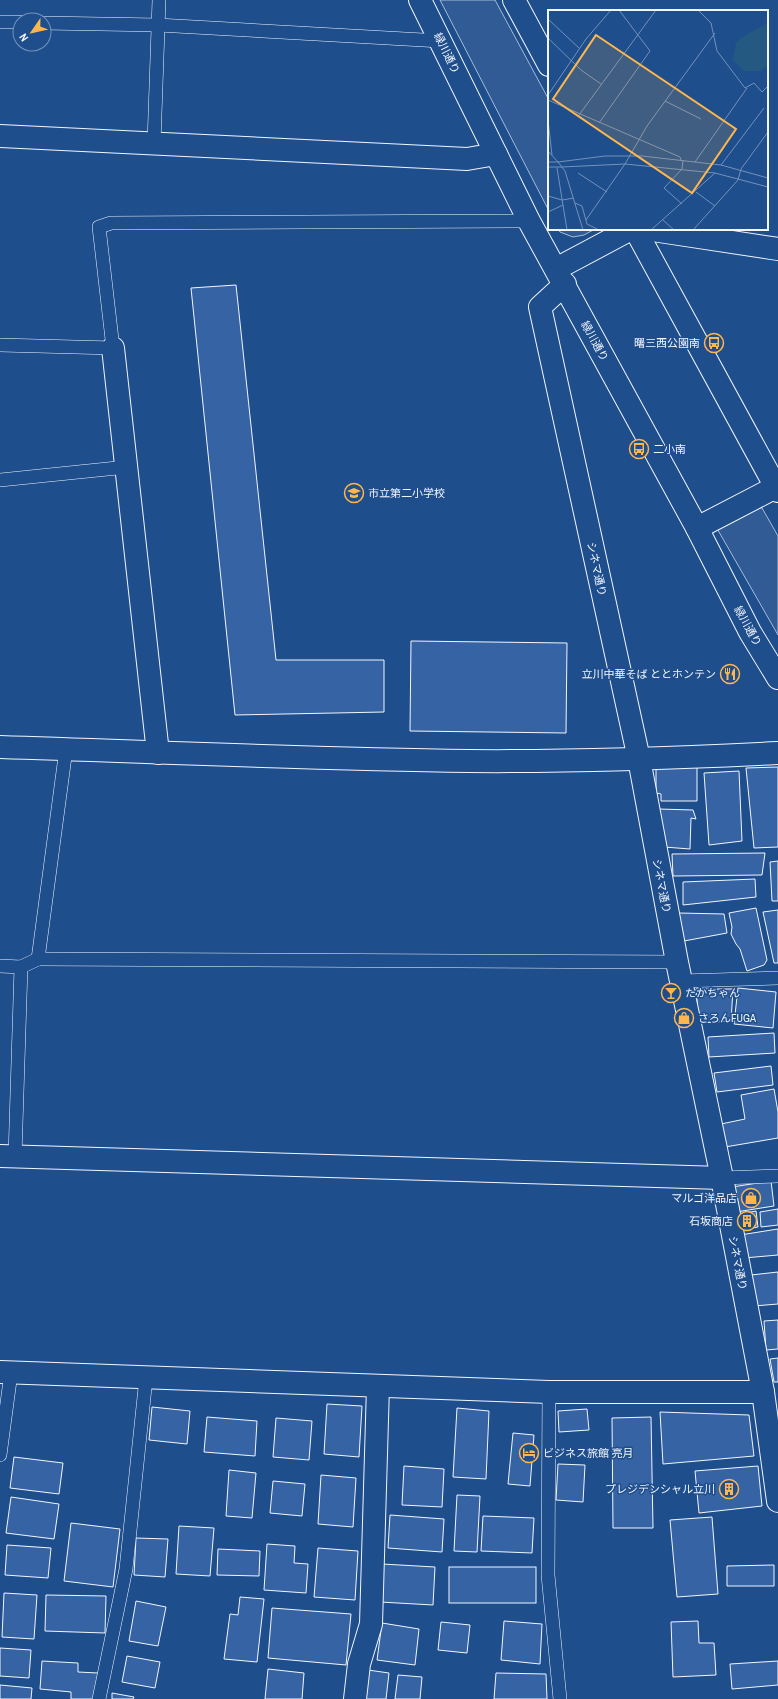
<svg xmlns="http://www.w3.org/2000/svg" width="778" height="1699" viewBox="0 0 778 1699" font-family="'Archivo Narrow','Noto Sans JP',sans-serif">
<style>
.parking{fill:#305b95;stroke:#a8bbd7}
.building{fill:#3563a3;stroke:#f2f6ff}
.lines{fill:none;stroke-linecap:round;stroke-linejoin:round}
.lane-casing{stroke:#f2f6ff;stroke-width:14}
.street-casing{stroke:#f2f6ff;stroke-width:24}
.secondary-casing{stroke:#f2f6ff;stroke-width:24}
.lane{stroke:#1f4e8c;stroke-width:13}
.street{stroke:#1f4e8c;stroke-width:22}
.secondary{stroke:#1f4e8c;stroke-width:22}
.labels{text-anchor:middle;stroke-width:3;stroke-linejoin:round;paint-order:stroke}
.street-label{font-size:11px;fill:#f2f6ff;stroke:#1f4e8c}
.poi-label{font-size:11px;fill:#f2f6ff;stroke:#1f4e8c;text-anchor:end}
.inset-road{fill:none;stroke:#7391ba;stroke-width:1}
.view{fill:#ffb74d;fill-opacity:0.15;stroke:#ffb74d;stroke-width:2}
.inset-edge{fill:none;stroke:#f2f6ff;stroke-width:2}
</style>
<rect width="100%" height="100%" fill="#1f4e8c"/>
<g class="parking">
<path d="M440,0h55l54,100v111z"/>
<path d="M558,229h37l-11,6 -11,2 -13,-5z"/>
<path d="M754,506l8,2 16,28v99l-63,-110z"/>
</g>
<g class="building">
<path d="M236,285l40,375h108v52l-149,3 -44,-427z"/>
<path d="M411,641l156,2 -1,90 -156,-2z"/>
<path d="M656,767h41v34h-36v-7l-5,-1z"/>
<path d="M778,767v80l-24,1 -8,-80z"/>
<path d="M739,771l3,70 -33,4 -5,-72z"/>
<path d="M659,809l34,1 3,9 -5,-1 -1,31 -26,-2z"/>
<path d="M765,853l-3,22 -89,1 -1,-22z"/>
<path d="M778,861v40h-6l-2,-39z"/>
<path d="M755,879l1,18 -73,8v-23z"/>
<path d="M756,908l11,52 -3,5 -17,6 -7,-22 -4,-5 -5,-10 1,-7 -3,-14z"/>
<path d="M778,910v53h-4l-11,-51z"/>
<path d="M679,913l45,1 3,19 -43,8z"/>
<path d="M738,988l38,4 -3,36 -39,-4z"/>
<path d="M696,989h37l-2,32 -32,2z"/>
<path d="M774,1033l1,20 -66,4 -1,-20z"/>
<path d="M771,1066l2,19 -56,7 -3,-19z"/>
<path d="M774,1089l4,23v26l-53,9 -4,-23 24,-5 -4,-24z"/>
<path d="M771,1181l3,25 -38,6 -4,-25z"/>
<path d="M778,1209v16l-17,2 -1,-15z"/>
<path d="M756,1211l2,16 -19,3 -3,-15z"/>
<path d="M778,1229v26l-34,3 -4,-23z"/>
<path d="M778,1272v32l-24,2 -3,-31z"/>
<path d="M778,1320v29l-12,1 -2,-29z"/>
<path d="M778,1358v24h-4l-4,-23z"/>
<path d="M327,1404l35,2 -3,51 -35,-3z"/>
<path d="M152,1407l38,4 -3,33 -38,-4z"/>
<path d="M457,1408l32,3 -3,68 -33,-2z"/>
<path d="M587,1409l2,21 -30,2 -1,-21z"/>
<path d="M660,1412l89,3 5,41 -91,8z"/>
<path d="M207,1417l50,4 -2,35 -51,-4z"/>
<path d="M651,1417l2,111h-40l-1,-110z"/>
<path d="M276,1418l36,3 -3,39 -36,-3z"/>
<path d="M513,1433l21,2 -4,51 -22,-2z"/>
<path d="M14,1457l49,6 -4,31 -49,-6z"/>
<path d="M558,1464l27,1 -2,37 -27,-2z"/>
<path d="M404,1466l40,3 -2,38 -40,-2z"/>
<path d="M758,1466l4,40 -63,7 -4,-42z"/>
<path d="M229,1470l27,3 -4,45 -26,-2z"/>
<path d="M321,1475l35,3 -3,49 -35,-3z"/>
<path d="M273,1481l32,3 -3,32 -32,-3z"/>
<path d="M457,1495l23,1 -3,56 -23,-1z"/>
<path d="M11,1497l48,7 -5,35 -48,-6z"/>
<path d="M390,1515l54,4 -2,33 -54,-4z"/>
<path d="M483,1516l51,2 -2,35 -51,-2z"/>
<path d="M712,1517l6,77 -41,3 -7,-77z"/>
<path d="M71,1523l49,6 -7,58 -49,-6z"/>
<path d="M179,1526l35,2 -4,48 -34,-2z"/>
<path d="M136,1538l32,1 -3,38 -31,-2z"/>
<path d="M267,1544l28,2 -1,17 14,1 -2,29 -42,-3z"/>
<path d="M7,1545l44,3 -3,30 -43,-3z"/>
<path d="M318,1548l40,3 -3,49 -41,-3z"/>
<path d="M218,1549l42,2 -1,25 -42,-1z"/>
<path d="M382,1564l53,3 -2,38 -53,-3z"/>
<path d="M774,1565v21h-47v-20z"/>
<rect x="449" y="1567" width="87" height="36"/>
<path d="M4,1593l33,2 -3,44 -32,-2z"/>
<path d="M46,1595l60,1 -1,37 -60,-2z"/>
<path d="M240,1597l24,2 -7,63 -33,-3 6,-45 8,1z"/>
<path d="M136,1601l30,6 -8,39 -29,-5z"/>
<path d="M272,1608l79,6 -5,51 -78,-7z"/>
<path d="M504,1621l38,3 -2,40 -39,-4z"/>
<path d="M698,1621l1,22h15l2,32 -43,2 -2,-55z"/>
<path d="M441,1622l29,3 -3,28 -29,-3z"/>
<path d="M382,1623l37,6 -4,36 -38,-5z"/>
<path d="M0,1648l31,2 -2,28 -29,-2z"/>
<path d="M127,1656l33,6 -5,26 -33,-6z"/>
<path d="M42,1661l36,2v9l20,1 -2,26h-25v-7l-31,-3z"/>
<path d="M778,1661v24l-46,4 -2,-25z"/>
<path d="M268,1669l36,4 -2,26h-37z"/>
<path d="M368,1670l21,3 -3,26h-21z"/>
<path d="M496,1673l50,1 1,25h-53z"/>
<path d="M398,1675l24,2 -2,22h-25z"/>
<path d="M0,1685l32,3 -1,11h-31z"/>
<path d="M112,1693l22,4 -1,2h-21z"/>
</g>
<g class="lines">
<defs>
<g id="lane">
<path d="M0,22h20"/>
<path d="M44,23l114,2 283,16"/>
<path d="M154,143l5,-143"/>
<path d="M0,345l113,3 -14,-121 12,-4 418,-2"/>
<path d="M0,480l127,-13"/>
<path d="M38,959l639,3"/>
<path d="M0,966l21,1"/>
<path d="M682,981l96,-3"/>
<path d="M15,1156l6,-189 17,-8 28,-210"/>
<path d="M722,1178l56,-2"/>
<path d="M549,1392l-1,183 12,124"/>
<path d="M0,1455l11,-82"/>
<path d="M99,1699l27,-130 20,-191"/>
</g>
<g id="street">
<path d="M0,136l467,23 29,-5"/>
<path d="M646,229l132,20"/>
<path d="M556,269l75,-40"/>
<path d="M565,284l-25,23 99,452 38,203 45,216 41,214 15,109"/>
<path d="M113,348l45,405"/>
<path d="M697,528l79,-41"/>
<path d="M0,747c156,5 313,12 469,14 103,1 206,-3 309,-8"/>
<path d="M0,1156l722,22"/>
<path d="M0,1372l549,20h214"/>
<path d="M355,1699l4,-35 12,-40 7,-238"/>
</g>
<g id="secondary">
<path d="M420,0l109,221 168,307 53,104 28,46"/>
<path d="M514,0l35,65"/>
<path d="M635,229l143,262"/>
</g>
</defs>
<use href="#lane" class="lane-casing"/>
<use href="#street" class="street-casing"/>
<use href="#secondary" class="secondary-casing"/>
<use href="#lane" class="lane"/>
<use href="#street" class="street"/>
<use href="#secondary" class="secondary"/>
</g>
<defs>
<symbol id="bus-ring" viewBox="-11 -11 22 22"><circle r="9.5" fill="#1f4e8c" stroke="#ffb74d" stroke-width="1.5"/><path d="M-5-6H5V4H4V6H2V4H-2V6H-4V4H-5ZM-3.5-4V0h7V-4ZM-3.5 1.2v1.5H-2V1.2ZM2 1.2v1.5H3.5V1.2Z" fill="#ffb74d"/></symbol>
<symbol id="school-ring" viewBox="-11 -11 22 22"><circle r="9.5" fill="#1f4e8c" stroke="#ffb74d" stroke-width="1.5"/><path d="M0-5L7-2L0 1L-7-2ZM-4 1L0 2.5L4 1V4Q0 6-4 4Z" fill="#ffb74d"/></symbol>
<symbol id="restaurant-ring" viewBox="-11 -11 22 22"><circle r="9.5" fill="#1f4e8c" stroke="#ffb74d" stroke-width="1.5"/><path d="M-5-6h1v4h1v-4h1v4h1v-4h1v5L-1.5 .5V6h-2V.5L-5-1ZM5-6V6H3V1.5H1.5Q1.5-4 5-6Z" fill="#ffb74d"/></symbol>
<symbol id="bar-ring" viewBox="-11 -11 22 22"><circle r="9.5" fill="#1f4e8c" stroke="#ffb74d" stroke-width="1.5"/><path d="M-6-5H6L.8 .8V4.5H3.5V6h-7V4.5H-.8V.8Z" fill="#ffb74d"/></symbol>
<symbol id="shop-ring" viewBox="-11 -11 22 22"><circle r="9.5" fill="#1f4e8c" stroke="#ffb74d" stroke-width="1.5"/><path d="M-5-2.5h2.3a2.7 3.5 0 0 1 5.4 0H5L5.5 6h-11ZM-1.5-2.5h3a1.5 2.3 0 0 0-3 0Z" fill="#ffb74d"/></symbol>
<symbol id="building-ring" viewBox="-11 -11 22 22"><circle r="9.5" fill="#1f4e8c" stroke="#ffb74d" stroke-width="1.5"/><path d="M-4-6H4V6H1V3H-1V6H-4ZM-2.5-4.3h1.7v1.8h-1.7ZM.8-4.3h1.7v1.8H.8ZM-2.5-1h1.7V.8h-1.7ZM.8-1h1.7V.8H.8Z" fill="#ffb74d"/></symbol>
<symbol id="hotel-ring" viewBox="-11 -11 22 22"><circle r="9.5" fill="#1f4e8c" stroke="#ffb74d" stroke-width="1.5"/><path d="M-6-4.5h1.5V1H6V5H4.5V3h-9V5H-6ZM-4 0a1.8 1.8 0 1 1 3.6 0ZM.5 0V-2.5h3Q6-2.5 6 0Z" fill="#ffb74d"/></symbol>
</defs>
<g fill-rule="evenodd">
<use href="#bus-ring" x="703" y="332" width="22" height="22"/>
<use href="#bus-ring" x="628" y="438" width="22" height="22"/>
<use href="#school-ring" x="343" y="482" width="22" height="22"/>
<use href="#restaurant-ring" x="719" y="663" width="22" height="22"/>
<use href="#bar-ring" x="660" y="982" width="22" height="22"/>
<use href="#shop-ring" x="673" y="1007" width="22" height="22"/>
<use href="#shop-ring" x="740" y="1187" width="22" height="22"/>
<use href="#building-ring" x="736" y="1210" width="22" height="22"/>
<use href="#hotel-ring" x="518" y="1442" width="22" height="22"/>
<use href="#building-ring" x="718" y="1478" width="22" height="22"/>
</g>
<g class="labels">
<g class="street-label">
<text transform="translate(447 53) rotate(64)" y="4">緑川通り</text>
<text transform="translate(595 341) rotate(61)" y="4">緑川通り</text>
<text transform="translate(597 569) rotate(78)" y="4">シネマ通り</text>
<text transform="translate(748 626) rotate(61)" y="4">緑川通り</text>
<text transform="translate(662 886) rotate(79)" y="4">シネマ通り</text>
<text transform="translate(738 1263) rotate(79)" y="4">シネマ通り</text>
</g>
<g class="poi-label">
<text x="700" y="347">曙三西公園南</text>
<text x="653" y="453" text-anchor="start">二小南</text>
<text x="368" y="497" text-anchor="start">市立第二小学校</text>
<text x="716" y="678">立川中華そば ととホンテン</text>
<text x="685" y="997" text-anchor="start">たかちゃん</text>
<text x="698" y="1022" text-anchor="start">さろんFUGA</text>
<text x="737" y="1202">マルゴ洋品店</text>
<text x="733" y="1225">石坂商店</text>
<text x="543" y="1457" text-anchor="start">ビジネス旅館 亮月</text>
<text x="715" y="1493">プレジデンシャル立川</text>
</g>
</g>
<g transform="translate(548 10)">
<rect width="220" height="220" fill="#1f4e8c"/>
<path d="M220,13v43l-8,5h-16l-11,-11 3,-17 6,-6z" fill="#245a82"/>
<path class="inset-road" d="M150,0l13,13 6,28 28,37 9,-5 8,9 6,-6M0,9l32,30M0,28l33,32 20,14M0,85l38,-56 25,-29M0,90l132,57 1,3M117,91l36,18M31,105l77,-105M0,110l4,35M51,113l51,-72 -31,-41M0,141l10,11M0,152h10l7,9 18,59M10,152l47,-6h37l79,9 47,13M147,152l52,-74M173,155l43,-57M0,157h14M14,157l63,-3 90,9 53,14M9,158l10,62M30,163l29,19M148,182l19,14M0,186l14,4 12,-2M27,193l7,3 5,18 12,6M134,194l-18,-16 18,-19 1,-9M0,202l15,-7M38,210l39,-56 22,-38 68,-93M115,210l11,10M103,220l64,-57M145,220l45,-50 3,-11 27,-37"/>
<path class="view" d="M48,25l140,94 -44,64 -139,-94z"/>
<rect width="220" height="220" class="inset-edge"/>
</g>
<g transform="translate(32 32) rotate(236)"><circle r="19" fill="#1f4e8c" stroke="#7391ba"/>
<path d="M0-3L7 15L0 10L-7 15Z" fill="#ffb74d"/>
<text y="-6" font-size="11" font-weight="bold" text-anchor="middle" fill="#f2f6ff">N</text>
</g>
</svg>
